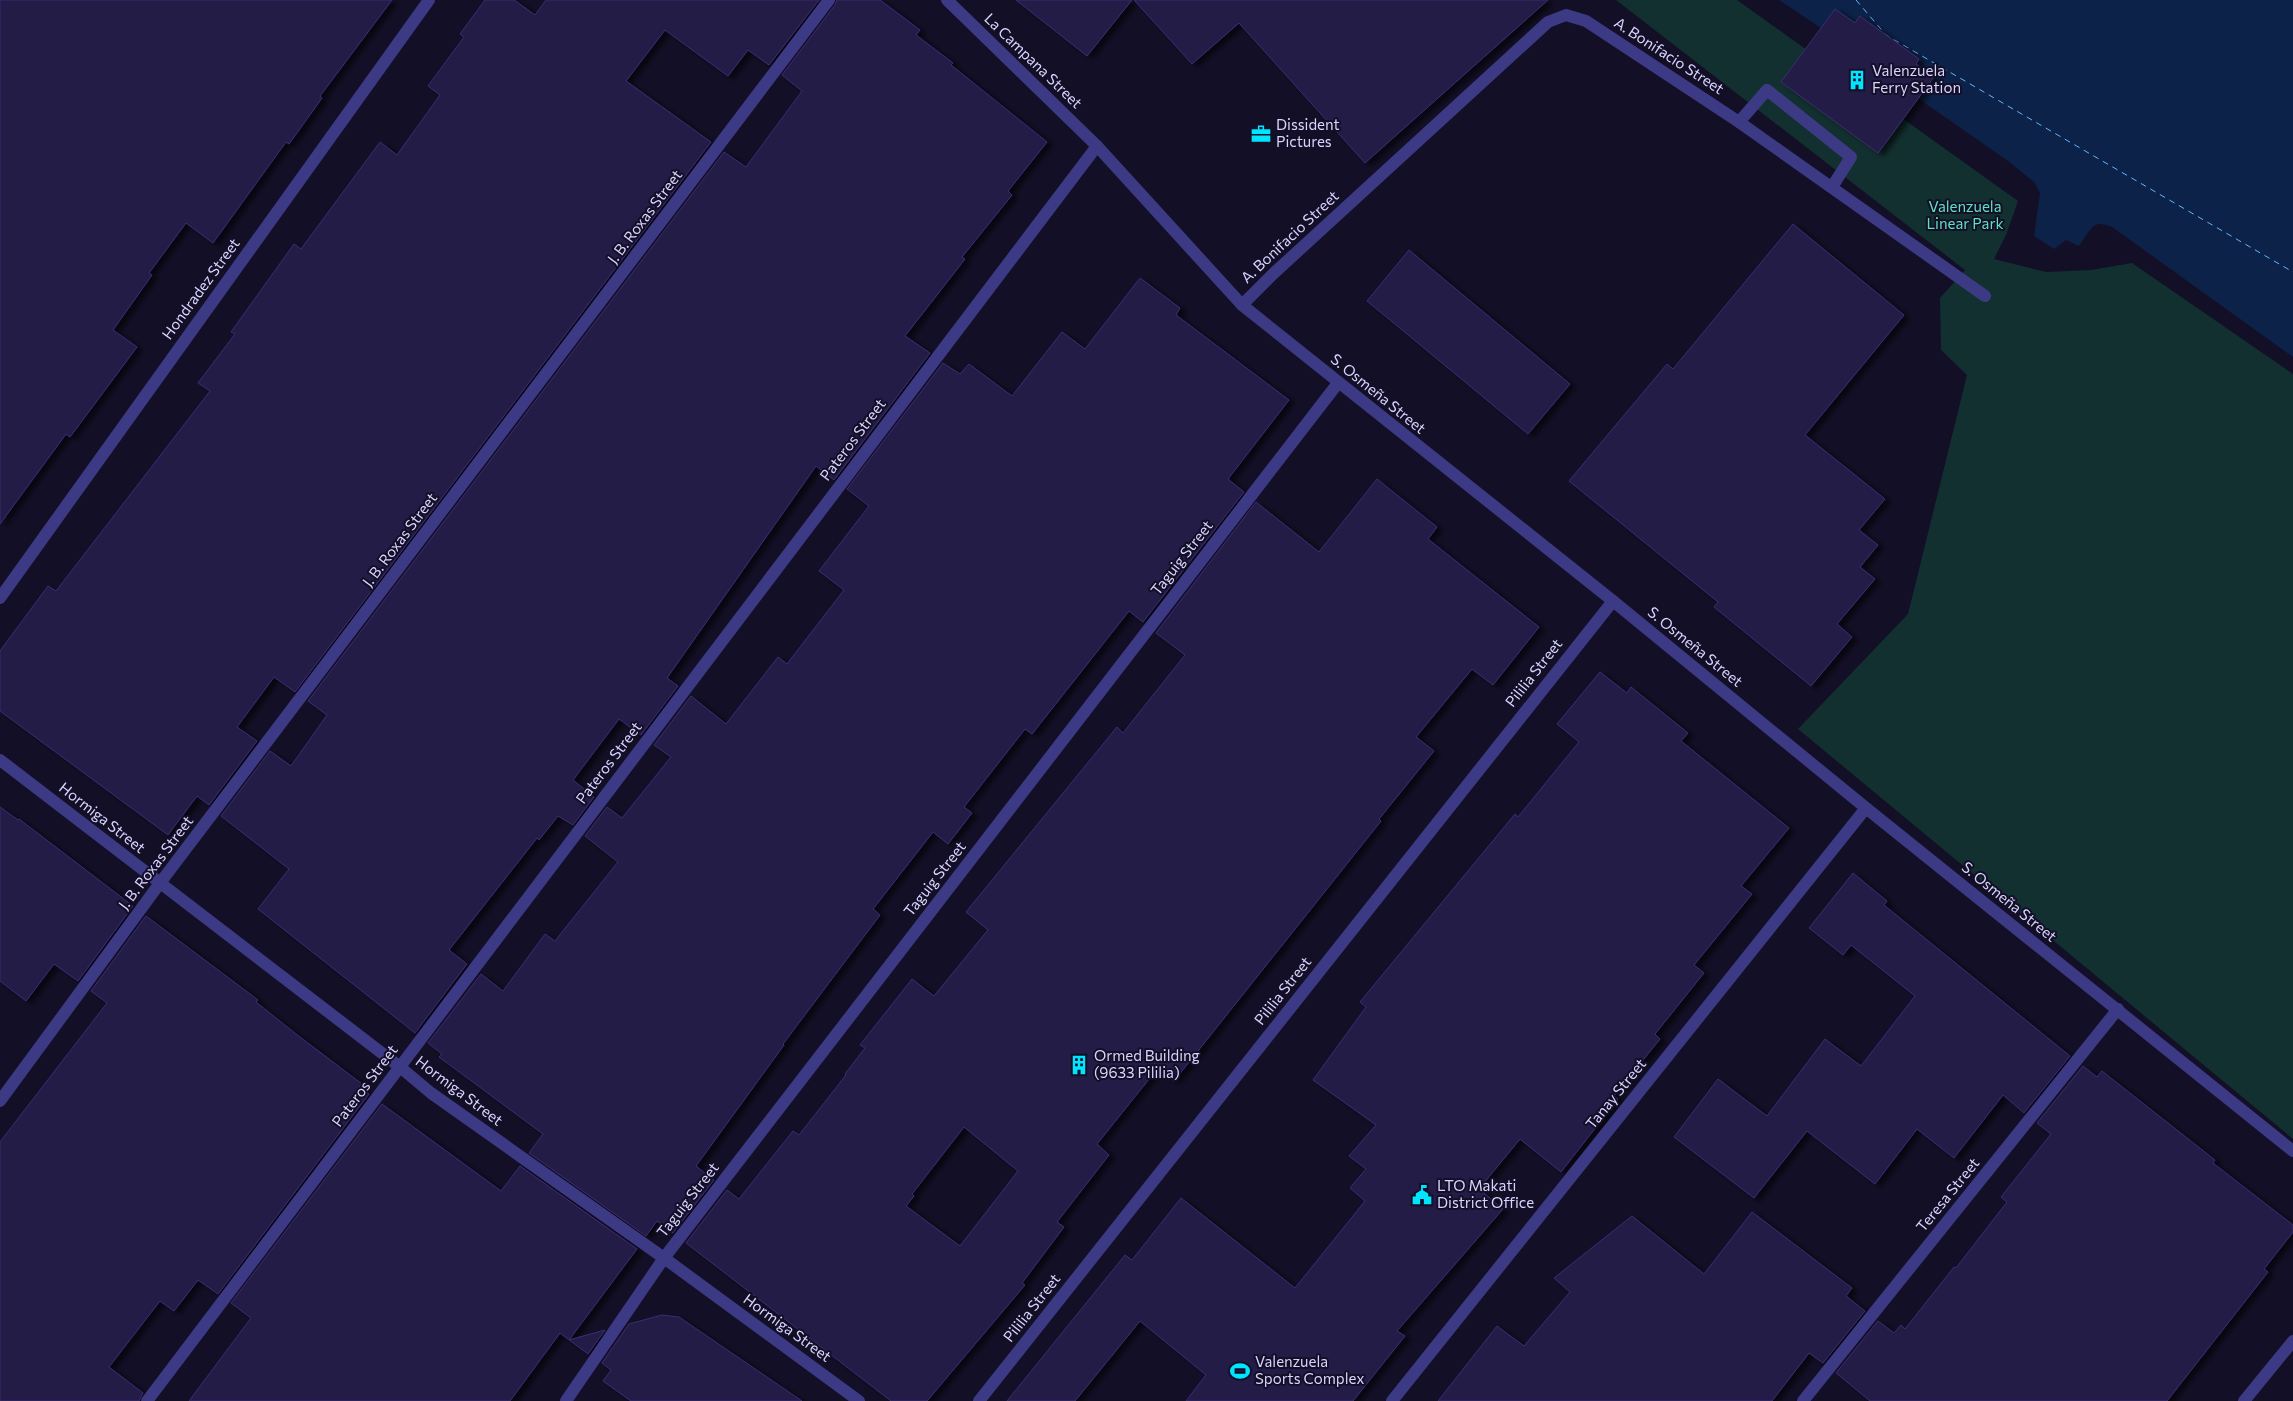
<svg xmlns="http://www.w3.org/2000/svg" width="2293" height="1401" viewBox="0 0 2293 1401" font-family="Commissioner,sans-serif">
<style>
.green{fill:#12302f}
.water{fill:#0c2248}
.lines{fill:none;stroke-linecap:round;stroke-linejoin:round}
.ferry{stroke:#62b6ff;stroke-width:1;stroke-dasharray:6 5;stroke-linecap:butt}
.building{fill:#241b47;stroke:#3b2d73;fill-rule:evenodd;filter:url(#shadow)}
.service{stroke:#3d3a85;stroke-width:12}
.minor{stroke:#3d3a85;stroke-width:12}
.tertiary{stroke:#3d3a85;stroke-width:12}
.labels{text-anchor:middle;stroke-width:4;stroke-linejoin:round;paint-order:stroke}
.street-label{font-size:15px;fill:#d9d4ff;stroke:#130f26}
.poi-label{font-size:15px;fill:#d9d4ff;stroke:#130f26;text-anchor:start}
.park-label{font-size:15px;fill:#5fe0c0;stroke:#130f26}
</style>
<defs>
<filter id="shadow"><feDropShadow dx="5.5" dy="3" stdDeviation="2.5" flood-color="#0009"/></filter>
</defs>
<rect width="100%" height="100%" fill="#130f26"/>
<path class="green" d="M1616,0h121l281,201 -12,34 -12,24 52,13 45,-2 41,-7 161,111v765l-495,-410 110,-115 59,-239 -26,-25 -1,-52 25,-28z"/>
<path class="water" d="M1779,0h514v357l-181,-130c-20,-9 -22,4 -33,19l-13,-6 -12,9 -20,-13 6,-43 -6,-11 -26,-21 -89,-62 15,-21 -18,-14 3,-5 -58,-43 -6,7 -20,-14 -14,19z"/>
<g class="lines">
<path class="ferry" d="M1856,0l30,35 407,237"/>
</g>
<g class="building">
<path d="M0,0h392l-72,96 2,2 -33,46 -3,-2 -73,101 -27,-20 -37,50 3,2 -39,55 24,17 -67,90 -4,-3 -66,90z"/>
<path d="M485,0h29l21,15 11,-15h273l-50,65 -21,-15 -20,26 -63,-46 -39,51 85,61 -416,550 -21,-15 -37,50 20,14 -48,64 -12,-9 -29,39 -168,-124v-60l48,-65 8,5 154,-200 -12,-8 37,-49 -4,-2 63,-88 7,5 79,-107 17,13 43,-60 -12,-9 36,-49 -4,-3z"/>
<path d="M837,0h43l40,30 -4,5 37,28 -2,2 96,77 -39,49 4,4 -50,62 3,2 -60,77 25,17 -96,127 -18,-14 -149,212 11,8 -37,49 -22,-16 -46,61 21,17 -21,28 -15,-9 -19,24 -2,-2 -88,112 18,14 -52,69 -157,-124 31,-40 -68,-53 49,-65 21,15 36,-51 -19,-14 416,-549 22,15 56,-76 -20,-16 53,-70z"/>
<path d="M1016,0h116l-45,56z"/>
<path d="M1134,0h414l-183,163 -126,-140 -47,41z"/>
<path d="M1835,9l20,14 5,-7 59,43 -3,5 18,13 -56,76 -97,-71z"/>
<path d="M1793,224l111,91 -99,120 80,64 -26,31 19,15 -18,22 15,12 -38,45 15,13 -41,49 -97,-79 4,-5 -149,-121 98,-117 6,5z"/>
<path d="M1409,250l161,134 -42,50 -161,-133z"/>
<path d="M1140,278l40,30 -4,7 113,85 -61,79 16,13 -101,130 -14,-11 -97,123 -7,-5 -61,78 8,6 -24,31 -15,-12 -60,77 7,6 -97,129 1,1 -88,121 18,14 -41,53 -16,-12 -11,15 -117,-83 14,-19 -104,-77 3,-3 -14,-11 53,-69 22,17 42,-57 10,7 63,-79 -33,-26 22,-29 15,11 49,-61 -17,-12 37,-49 35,28 52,-67 9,7 57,-74 -25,-19 50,-65 -22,-17 96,-126 17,11 9,-10 43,32 50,-64 23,17z"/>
<path d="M1377,479l60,48 -9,12 111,88 -46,58 -21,-16 -56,68 18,14 -55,68 2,2 -207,260 -16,-13 -61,76 12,11 -52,67 7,5 -42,56 3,2 -98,116h-36l-205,-158 41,-53 12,9 54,-68 6,4 47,-60 -1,-1 20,-26 -5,-3 52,-66 22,17 54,-66 -22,-18 151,-185 6,6 62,-78 -29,-22 100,-131 63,50zM964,1127l54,44 -58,75 -54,-40 8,-10 -2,-2z"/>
<path d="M1600,672l27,21 4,-6 57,46 -7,8 108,87 -48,58 11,8 -58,71 10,8 -49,61 5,5 -46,57 4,3 -57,73 -41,-33 -41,50 24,20 -106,122 8,5 -52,65h-167l20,-26 -66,-54 -65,80h-68l118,-146 7,5 49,-62 114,90 70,-87 -15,-13 16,-19 -17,-13 27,-31 -63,-45 53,-73 -6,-5 155,-188 3,3 61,-75 -22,-18z"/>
<path d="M0,807l18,13 1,-1 114,87 -55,75 -24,-17 -28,37 -26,-20z"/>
<path d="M1853,873l34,28 -3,4 186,151 -46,57 -21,-18 -49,63 -37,-29 -42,55 -68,-53 -53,67 -80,-61 44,-58 49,37 58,-77 36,27 54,-70 -64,-51 -8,10 -34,-27z"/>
<path d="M146,916l112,84 -2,2 40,32 66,50 -3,3 10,7 -151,200 -20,-14 -24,31 -14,-10 -51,66 34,26 -4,8h-139v-259l107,-139 -16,-12z"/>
<path d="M2083,1066l14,11 5,-6 113,89 -2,3 80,62v7l-29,37 4,3 -101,129h-297l-34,-28 42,-52 16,12 7,-8 4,4 49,-62 2,1 51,-66 -6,-5 50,-63 -14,-11z"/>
<path d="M382,1104l119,87 19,-25 117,83 -68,91 36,-10 -17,24 -28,-21 -50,68h-321l62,-83 -20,-15z"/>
<path d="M1752,1212l100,76 -6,8 19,15 -42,52 -14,-10 -37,48h-334l59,-75 27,20 46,-54 -16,-14 78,-62 72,58z"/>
<path d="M662,1315l17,2 123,84h-171l-28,-20 8,-11 -9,-7 27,-39z"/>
</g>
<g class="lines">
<path class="service" d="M1739,122l28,-32 84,67 -19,30"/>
<g class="minor">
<path d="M947,0l150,146 145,159 371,296 253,207 427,343"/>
<path d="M1242,305l31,-31 275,-252 18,-7 20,6 153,101 246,174"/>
<path d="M0,598l429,-598"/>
<path d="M0,760l400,307 31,26 233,165 195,143"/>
<path d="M0,1101l160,-218 669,-883"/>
<path d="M147,1401l950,-1255"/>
<path d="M566,1401l98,-143 674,-875"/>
<path d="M979,1401l634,-800"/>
<path d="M1392,1401l474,-593"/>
<path d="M1803,1401l315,-392"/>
</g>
<path class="tertiary" d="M2244,1401l49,-60"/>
</g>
<defs>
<symbol id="building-bare" viewBox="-9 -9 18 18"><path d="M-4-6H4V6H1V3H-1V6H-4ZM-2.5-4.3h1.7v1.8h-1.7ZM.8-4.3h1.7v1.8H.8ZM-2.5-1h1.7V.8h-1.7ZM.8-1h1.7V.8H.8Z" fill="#00e5ff" stroke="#130f26" stroke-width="2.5" paint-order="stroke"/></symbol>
<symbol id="office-bare" viewBox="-9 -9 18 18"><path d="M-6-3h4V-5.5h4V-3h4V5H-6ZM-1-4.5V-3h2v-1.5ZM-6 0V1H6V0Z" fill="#00e5ff" stroke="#130f26" stroke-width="2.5" paint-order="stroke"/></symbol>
<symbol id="civic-bare" viewBox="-9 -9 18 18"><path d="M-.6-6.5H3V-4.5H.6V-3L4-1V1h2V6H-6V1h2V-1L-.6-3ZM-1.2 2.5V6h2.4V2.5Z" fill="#00e5ff" stroke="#130f26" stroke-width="2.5" paint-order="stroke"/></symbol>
<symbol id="stadium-bare" viewBox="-9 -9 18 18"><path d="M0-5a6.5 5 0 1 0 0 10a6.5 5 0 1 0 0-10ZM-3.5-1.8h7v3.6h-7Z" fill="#00e5ff" stroke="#130f26" stroke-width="2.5" paint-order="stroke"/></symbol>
</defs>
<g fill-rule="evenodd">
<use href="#building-bare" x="1843" y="66" width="28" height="28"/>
<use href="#office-bare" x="1247" y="120" width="28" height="28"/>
<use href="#building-bare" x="1065" y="1051" width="28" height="28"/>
<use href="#civic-bare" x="1408" y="1181" width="28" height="28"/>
<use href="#stadium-bare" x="1226" y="1357" width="28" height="28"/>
</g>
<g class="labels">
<g class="street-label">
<text transform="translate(1669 56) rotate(33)" y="5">A. Bonifacio Street</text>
<text transform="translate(1033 61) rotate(44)" y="5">La Campana Street</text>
<text transform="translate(645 217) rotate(-53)" y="5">J. B. Roxas Street</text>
<text transform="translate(1290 237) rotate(-43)" y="5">A. Bonifacio Street</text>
<text transform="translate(201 289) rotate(-54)" y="5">Hondradez Street</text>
<text transform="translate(1378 394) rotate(39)" y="5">S. Osmeña Street</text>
<text transform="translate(853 440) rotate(-53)" y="5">Pateros Street</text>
<text transform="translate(400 540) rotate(-53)" y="5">J. B. Roxas Street</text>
<text transform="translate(1182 558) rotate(-52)" y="5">Taguig Street</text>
<text transform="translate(1695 647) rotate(39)" y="5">S. Osmeña Street</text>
<text transform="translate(1534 673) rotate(-52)" y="5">Pililia Street</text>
<text transform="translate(609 763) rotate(-53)" y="5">Pateros Street</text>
<text transform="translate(102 818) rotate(38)" y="5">Hormiga Street</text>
<text transform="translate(156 863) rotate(-53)" y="5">J. B. Roxas Street</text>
<text transform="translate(935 879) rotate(-52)" y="5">Taguig Street</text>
<text transform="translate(2009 902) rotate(39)" y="5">S. Osmeña Street</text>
<text transform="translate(1283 991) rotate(-52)" y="5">Pililia Street</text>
<text transform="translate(365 1086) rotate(-53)" y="5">Pateros Street</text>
<text transform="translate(459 1091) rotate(37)" y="5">Hormiga Street</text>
<text transform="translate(1616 1094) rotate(-51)" y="5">Tanay Street</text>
<text transform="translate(1948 1195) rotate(-51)" y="5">Teresa Street</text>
<text transform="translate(688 1200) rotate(-52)" y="5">Taguig Street</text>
<text transform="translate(1032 1308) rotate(-52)" y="5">Pililia Street</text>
<text transform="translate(787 1328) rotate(36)" y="5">Hormiga Street</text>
</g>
<g class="poi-label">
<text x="1872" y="76">Valenzuela<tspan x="1872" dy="17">Ferry Station</tspan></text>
<text x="1276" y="130">Dissident<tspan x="1276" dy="17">Pictures</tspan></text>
<text x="1094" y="1061">Ormed Building<tspan x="1094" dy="17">(9633 Pililia)</tspan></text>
<text x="1437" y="1191">LTO Makati<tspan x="1437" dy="17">District Office</tspan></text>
<text x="1255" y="1367">Valenzuela<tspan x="1255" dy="17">Sports Complex</tspan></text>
</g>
<g class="park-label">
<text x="1965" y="212">Valenzuela<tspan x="1965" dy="17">Linear Park</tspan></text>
</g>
</g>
</svg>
